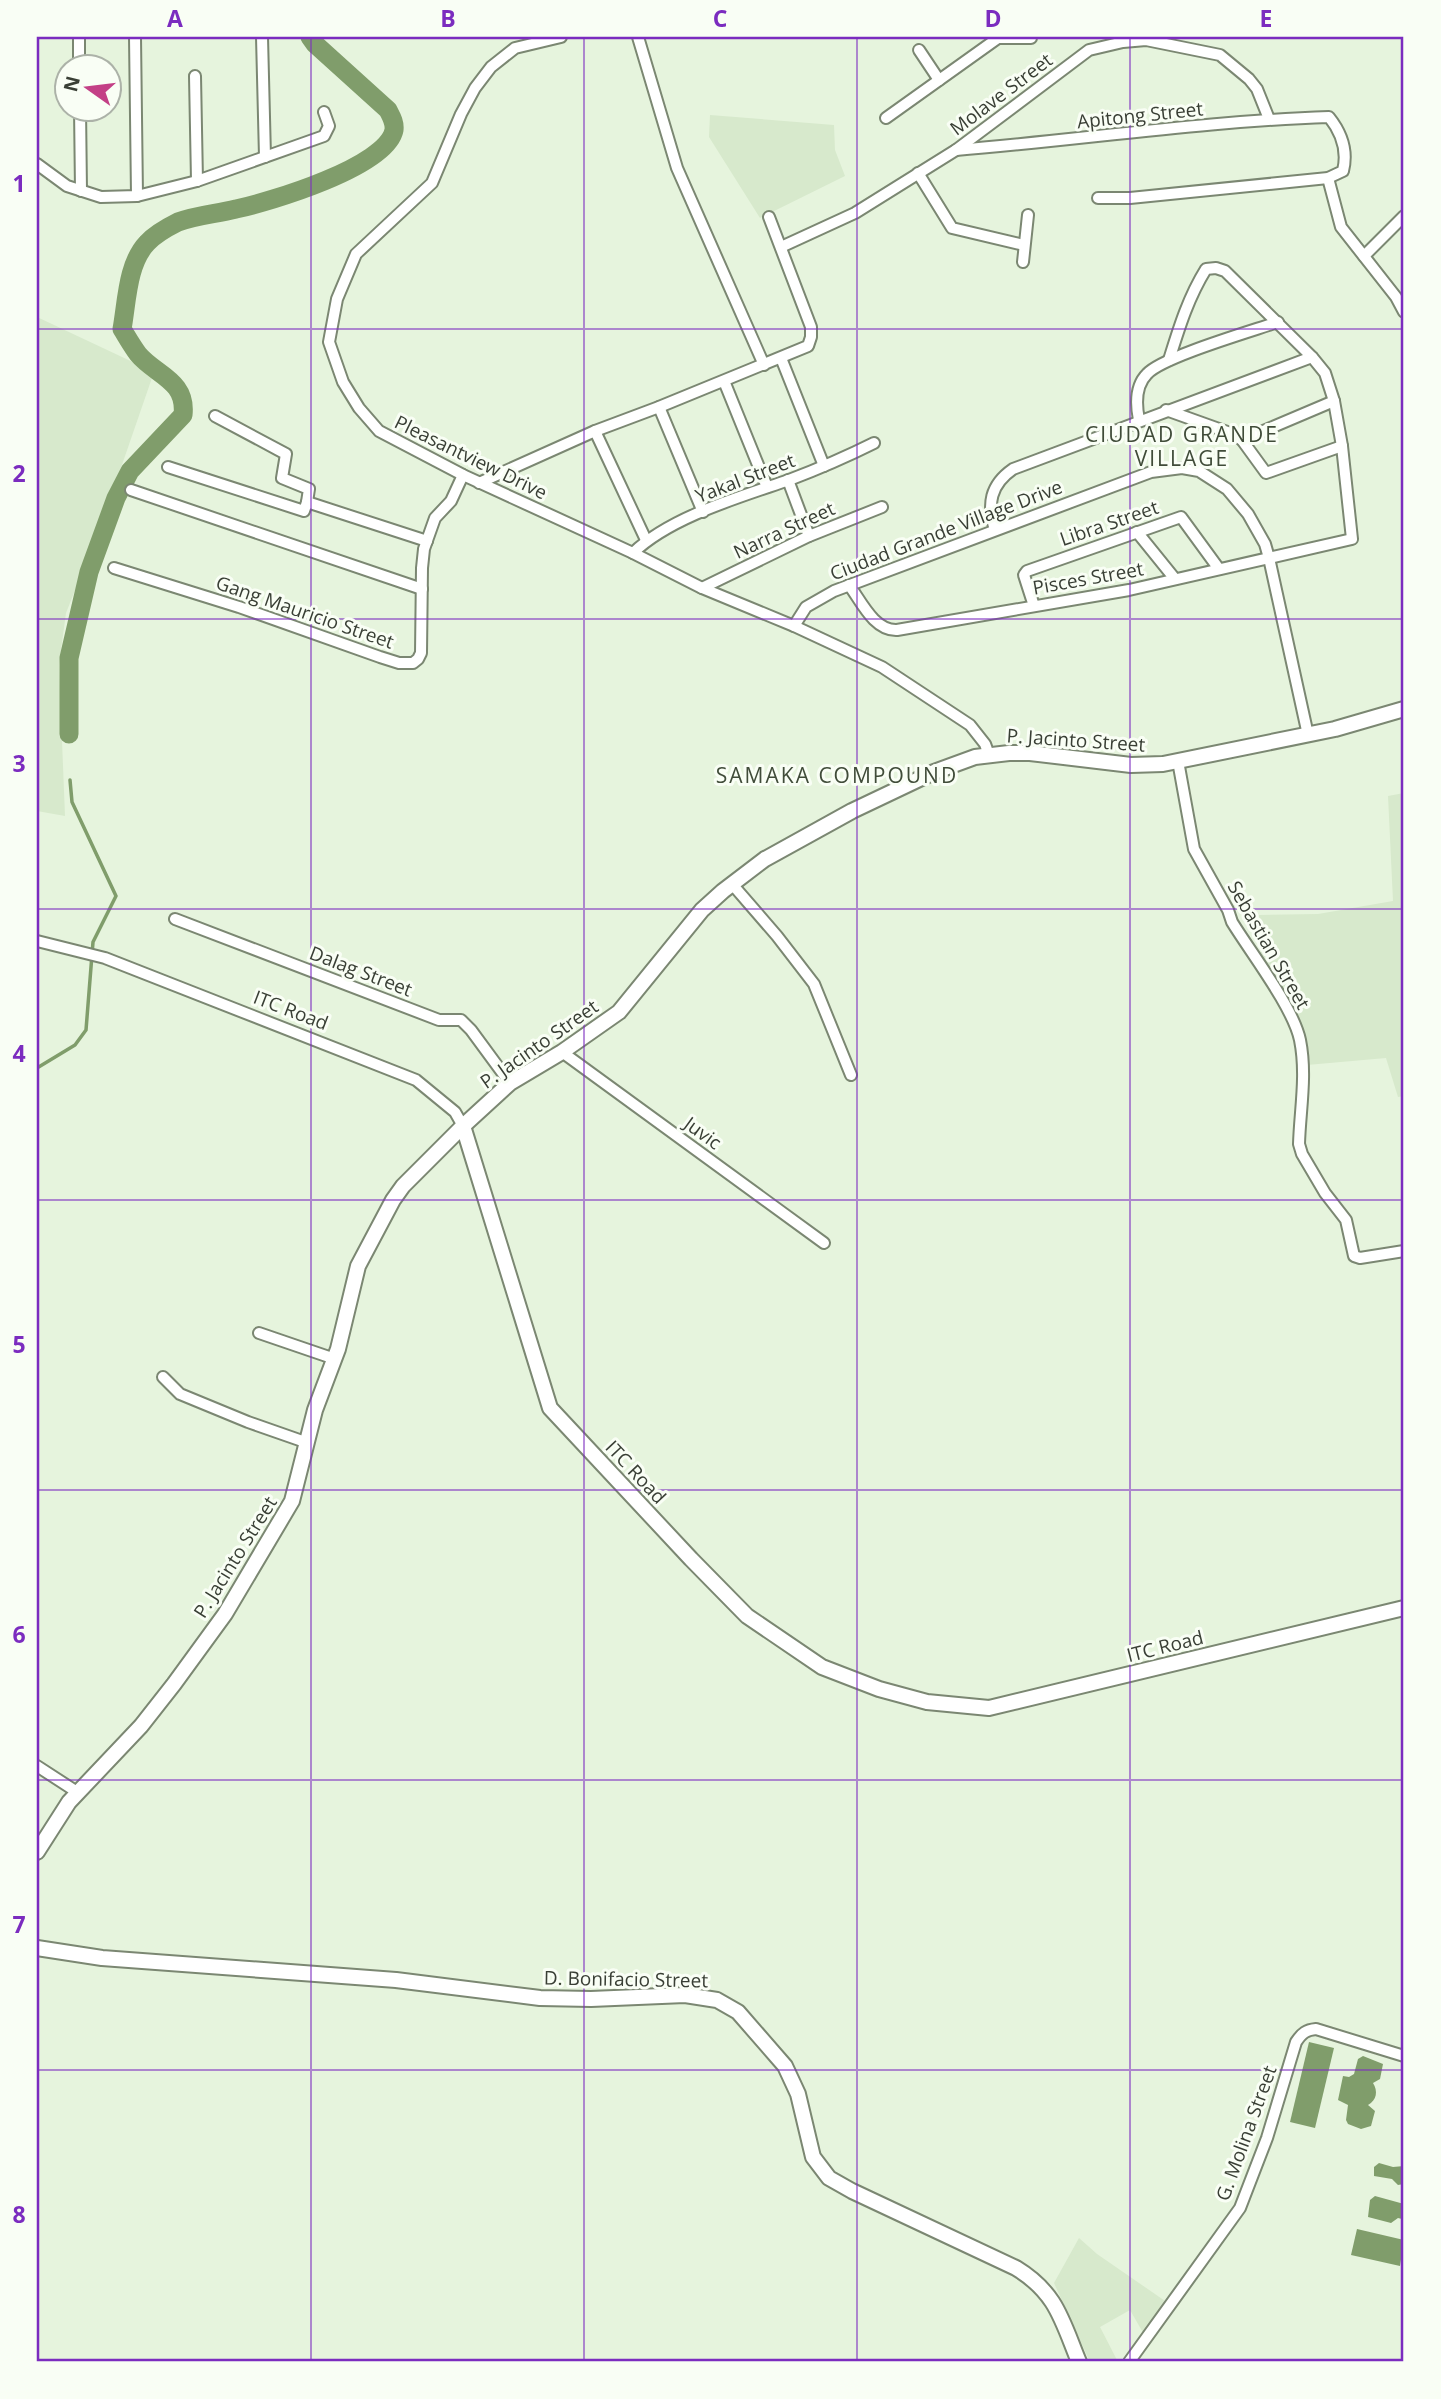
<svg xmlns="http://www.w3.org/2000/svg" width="1441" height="2399" viewBox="0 0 1441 2399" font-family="'Open Sans',sans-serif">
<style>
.built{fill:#d7e9cc}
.water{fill:#809d6b}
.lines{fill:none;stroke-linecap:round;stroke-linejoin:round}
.stream{stroke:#809d6b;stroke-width:3.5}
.river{stroke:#809d6b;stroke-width:19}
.street-casing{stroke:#7b8772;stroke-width:14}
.secondary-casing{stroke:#7b8772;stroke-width:18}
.street{stroke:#fff;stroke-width:10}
.secondary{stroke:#fff;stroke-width:14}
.grid{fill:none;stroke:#7b2cbf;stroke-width:2;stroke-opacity:0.55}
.labels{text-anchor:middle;stroke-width:6;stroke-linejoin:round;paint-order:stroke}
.street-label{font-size:19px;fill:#393f35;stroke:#f9fef5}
.neighbourhood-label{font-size:21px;letter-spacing:2px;fill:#404c39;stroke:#f9fef5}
.neatline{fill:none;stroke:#7b2cbf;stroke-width:2.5}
.grid-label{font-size:23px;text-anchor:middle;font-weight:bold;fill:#7b2cbf}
</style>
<rect width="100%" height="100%" fill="#e6f4dd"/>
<g class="built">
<path d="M710,115l124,10 1,25 10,26 -85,42 -51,-81z"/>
<path d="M37,317l117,55 -50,145 -38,96 -7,52 6,151 -28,-5z"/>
<path d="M1404,793v303l-6,1 -12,-39 -79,7 -8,-46 -38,-57 -2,-47 59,-1 75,-13 -5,-105z"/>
<path d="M1079,2238l18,16 71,49 -23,33 -15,-26 -30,17 18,35h-28l-36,-79z"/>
</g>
<g class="water">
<path d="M1309,2042l25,6 -19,80 -25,-6z"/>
<path d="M1363,2056l20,8 -3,15 -7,4c5,8 4,17 -5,22l7,6 -4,15 -10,3 -13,-5 -2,-4 2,-15 -10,-5 5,-24 6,1 5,-3 4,-15z"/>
<path d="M1379,2163l14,4 11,-1v18l-6,1 -6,-6 -18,-3v-9z"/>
<path d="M1375,2196l29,8v22l-2,-2v-5l-4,-1 -7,5 -23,-6 2,-17z"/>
<path d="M1357,2229l47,11 -4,26 -49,-11z"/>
</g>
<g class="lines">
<path class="stream" d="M37,1068l38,-23 11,-15 7,-88 23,-46 -44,-94 -2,-22"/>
<path class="river" d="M69,734v-76l20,-86 27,-74 14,-27 53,-56c4,-35 -28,-40 -45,-61 -6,-8 -11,-17 -16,-25 5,-27 5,-65 25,-86 8,-9 21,-16 31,-21 19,-7 38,-8 58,-13 33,-7 151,-42 158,-79 1,-8 -3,-14 -6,-20l-73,-66 -5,-7"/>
<defs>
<g id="street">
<path d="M79,37v29"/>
<path d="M135,37l2,159"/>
<path d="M262,37l3,120"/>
<path d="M561,37l-46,11 -24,19 -16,21 -14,26 -29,69 -76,71 -19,45 -8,43 14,40 16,26 20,23 84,44 170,78 69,35 92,38 88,41 88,58 15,19 4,11"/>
<path d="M638,37l39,131 87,197"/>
<path d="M919,50l20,30"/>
<path d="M195,76l2,105"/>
<path d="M80,108l1,83"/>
<path d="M886,118l112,-80h33"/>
<path d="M956,150c124,-10 248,-29 373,-33 12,15 19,34 14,54l-15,7 -198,20h-32"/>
<path d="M37,164l30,22 34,11 36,-1 60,-15 127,-45 5,-10 -5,-14"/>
<path d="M918,173l34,55 72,17"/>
<path d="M1328,178l13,49 55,70 8,15"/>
<path d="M781,247l74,-34 101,-63 133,-100 34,-8 23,-2 74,15 29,24 8,10 12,30"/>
<path d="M1364,256l40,-40"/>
<path d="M1023,262l5,-47"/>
<path d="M781,358l43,108"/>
<path d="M724,381l43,106"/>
<path d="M659,407l44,105"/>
<path d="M1166,410l67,24 9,6 24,33 76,-27"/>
<path d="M215,416l71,38 -4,24 27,11 -2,13"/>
<path d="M1139,420c-3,-15 -4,-34 8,-46 15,-17 105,-43 131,-52"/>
<path d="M595,431l51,109"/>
<path d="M1242,440l92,-39"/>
<path d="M168,467l136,44 3,-9 120,39"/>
<path d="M788,480l21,56"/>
<path d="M479,483l116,-52 64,-24 149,-61 3,-9v-10l-42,-110"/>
<path d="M131,490l291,99"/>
<path d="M995,530c-8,-26 -5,-45 18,-61l299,-112"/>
<path d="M1137,532l38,47"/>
<path d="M633,553c37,-36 107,-56 156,-73 29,-11 57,-23 85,-37"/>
<path d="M114,568l125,39 141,50 19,6h14l5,-4 3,-6 1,-85 2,-19 11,-31 16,-17 12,-26"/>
<path d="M849,585c12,16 25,46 48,45l232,-40 223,-51 -10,-93 -8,-45 -9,-28 -13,-16 -87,-86 -9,-3 -10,1c-18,29 -27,59 -37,91"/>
<path d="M702,588l107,-52 73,-29"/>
<path d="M1034,606l-10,-31 3,-4 154,-54 38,52"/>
<path d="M794,626l12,-19 28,-16 317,-119 31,-4 17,3 28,18 21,25 17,30 4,14 39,177"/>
<path d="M1178,761l16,88 34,61 4,12c19,31 61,85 68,118 7,35 0,70 -1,104l3,10 23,39 21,27 8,36 6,2 44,-7"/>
<path d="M732,884l45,52 37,48 37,91"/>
<path d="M175,919l264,101h22l10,10 39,53"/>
<path d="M37,941l68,17 311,122 39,32 8,14"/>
<path d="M562,1052l262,191"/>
<path d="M259,1333l76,26"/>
<path d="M163,1377l17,17 68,28 60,21"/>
<path d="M37,1766l40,26"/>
<path d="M1129,2362l111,-154 27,-70 29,-96c6,-9 10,-12 20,-13l88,27"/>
</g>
<g id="secondary">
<path d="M463,1126l87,282 141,151 56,57 75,51 57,22 48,13 62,6 415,-100"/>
<path d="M37,1852l32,-50 72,-76 33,-42 51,-70 67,-113 23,-91 23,-61 20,-83 35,-66 10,-14 60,-60 47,-43 52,-31 57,-40 83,-102 21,-19 42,-32 87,-48 82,-39 41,-15 34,-4h21l101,12 32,-1 172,-35 69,-20"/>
<path d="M37,1948l65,10 294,22 144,18 51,1 94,-4 32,5 21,12 47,54 13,28 15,63 16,21 23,13 164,77c41,25 46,53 63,94"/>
</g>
</defs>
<use href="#street" class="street-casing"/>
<use href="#secondary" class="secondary-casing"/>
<use href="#street" class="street"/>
<use href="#secondary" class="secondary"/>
</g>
<path class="grid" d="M311,37v2325M584,37v2325M857,37v2325M1130,37v2325M37,329h1367M37,619h1367M37,909h1367M37,1200h1367M37,1490h1367M37,1780h1367M37,2070h1367"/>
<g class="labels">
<g class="street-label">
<text transform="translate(1001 94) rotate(-37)" y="7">Molave Street</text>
<text transform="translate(1140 115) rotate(-6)" y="7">Apitong Street</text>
<text transform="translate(471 457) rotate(26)" y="7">Pleasantview Drive</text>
<text transform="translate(745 478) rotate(-21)" y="7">Yakal Street</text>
<text transform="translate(1109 523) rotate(-19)" y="7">Libra Street</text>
<text transform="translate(784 530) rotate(-25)" y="7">Narra Street</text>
<text transform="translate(946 530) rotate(-21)" y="7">Ciudad Grande Village Drive</text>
<text transform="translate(1088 578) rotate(-10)" y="7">Pisces Street</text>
<text transform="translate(305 612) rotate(19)" y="7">Gang Mauricio Street</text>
<text transform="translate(1076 740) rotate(4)" y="7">P. Jacinto Street</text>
<text transform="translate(1269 945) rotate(60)" y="7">Sebastian Street</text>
<text transform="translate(361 971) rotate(21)" y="7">Dalag Street</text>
<text transform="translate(291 1010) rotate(21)" y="7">ITC Road</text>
<text transform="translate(539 1044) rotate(-35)" y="7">P. Jacinto Street</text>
<text transform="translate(703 1133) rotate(36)" y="7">Juvic</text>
<text transform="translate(636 1472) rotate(47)" y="7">ITC Road</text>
<text transform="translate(235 1557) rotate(-58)" y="7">P. Jacinto Street</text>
<text transform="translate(1165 1646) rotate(-14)" y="7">ITC Road</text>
<text transform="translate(626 1979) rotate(1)" y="7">D. Bonifacio Street</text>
<text transform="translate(1246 2133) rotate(-70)" y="7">G. Molina Street</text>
</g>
<g class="neighbourhood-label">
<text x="1182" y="442">CIUDAD GRANDE<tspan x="1182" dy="24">VILLAGE</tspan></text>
<text x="837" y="783">SAMAKA COMPOUND</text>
</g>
</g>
<rect width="1441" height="2399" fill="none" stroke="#f9fef5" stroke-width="77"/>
<g transform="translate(88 88) rotate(284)"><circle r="33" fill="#f9fef5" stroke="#acb2a8" stroke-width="2"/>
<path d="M0-5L12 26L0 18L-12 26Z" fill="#c34086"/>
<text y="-10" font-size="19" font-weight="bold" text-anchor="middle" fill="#393f35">N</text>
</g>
<rect x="38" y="38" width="1364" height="2322" class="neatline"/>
<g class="grid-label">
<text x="175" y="27">A</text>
<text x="448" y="27">B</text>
<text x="720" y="27">C</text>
<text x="993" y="27">D</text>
<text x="1266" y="27">E</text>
<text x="19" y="192">1</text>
<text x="19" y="482">2</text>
<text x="19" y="772">3</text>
<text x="19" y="1062">4</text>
<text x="19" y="1353">5</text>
<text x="19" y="1643">6</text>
<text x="19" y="1933">7</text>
<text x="19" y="2223">8</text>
</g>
</svg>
